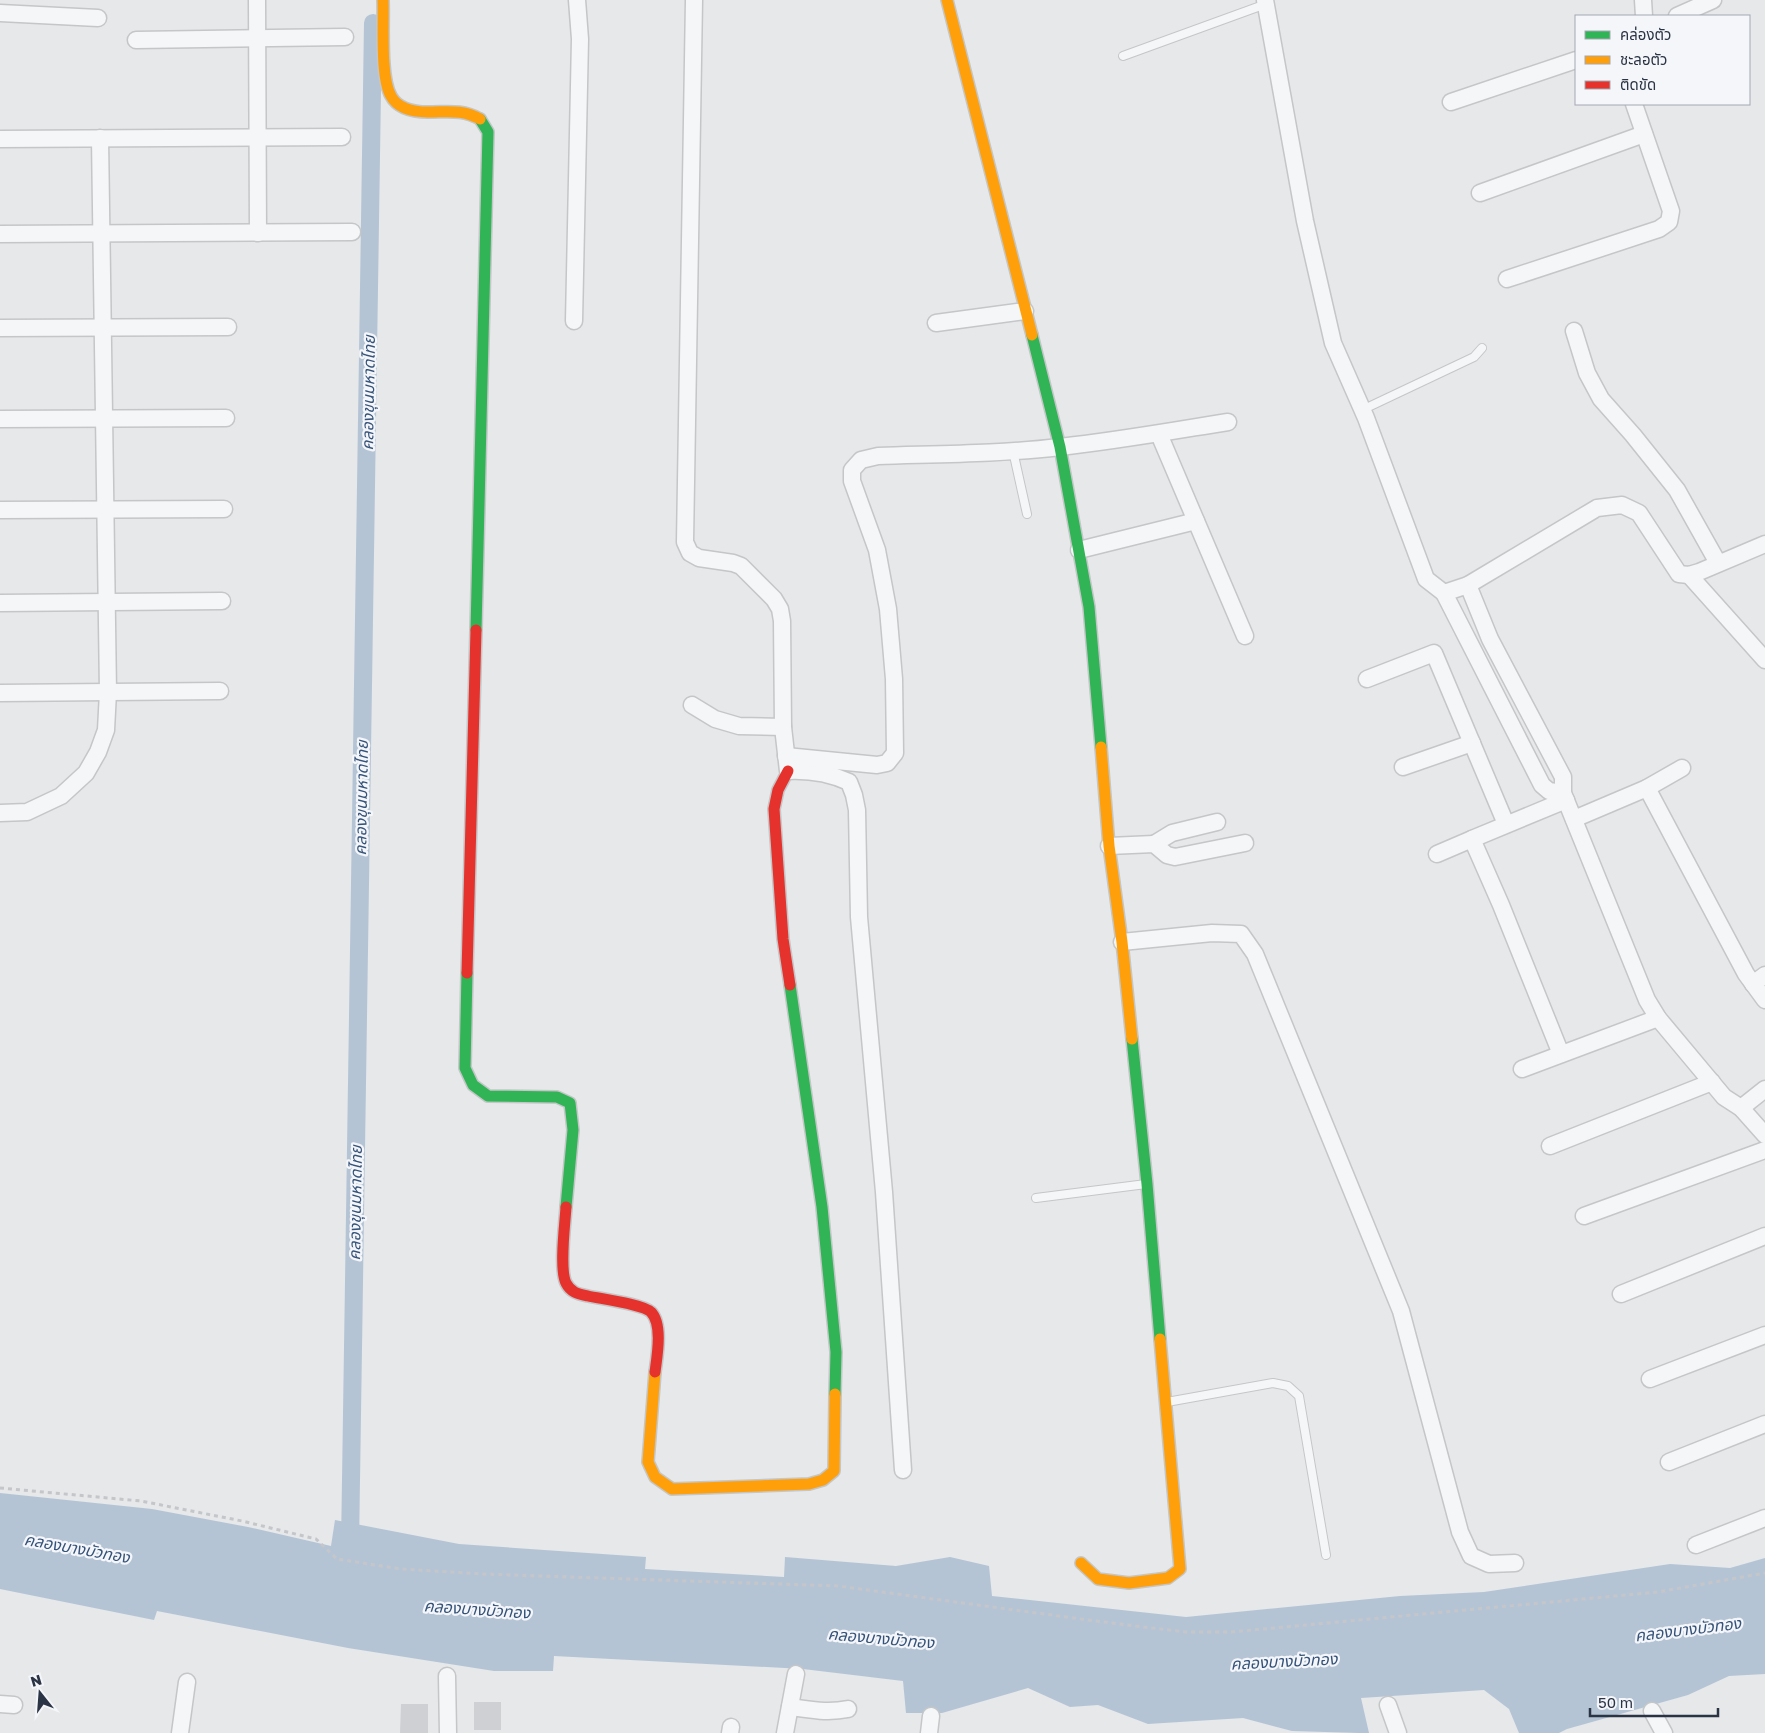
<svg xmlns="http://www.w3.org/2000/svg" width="1765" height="1733" viewBox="0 0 1765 1733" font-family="'Golos Text','Noto Sans Thai',sans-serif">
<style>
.water{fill:#b4c4d5}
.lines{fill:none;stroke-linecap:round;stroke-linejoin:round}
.canal{stroke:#b4c4d5;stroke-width:18}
.building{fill:#ced0d3}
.lane-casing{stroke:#c4c6c8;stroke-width:10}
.street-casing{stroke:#c4c6c8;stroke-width:19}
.fast-casing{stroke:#c4c6c8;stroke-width:14}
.slow-casing{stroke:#c4c6c8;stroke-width:14}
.jam-casing{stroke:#c4c6c8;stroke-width:14}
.path{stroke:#c5c6ca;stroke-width:3;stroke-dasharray:4 4;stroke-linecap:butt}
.lane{stroke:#f5f6f7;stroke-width:8}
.street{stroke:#f5f6f7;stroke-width:16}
.fast{stroke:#30b455;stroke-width:11}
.slow{stroke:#ff9f0a;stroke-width:11}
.jam{stroke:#e5322d;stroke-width:11}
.labels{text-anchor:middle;stroke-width:4.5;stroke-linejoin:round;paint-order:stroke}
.water-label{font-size:16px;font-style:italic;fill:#34527a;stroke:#f4f6f9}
</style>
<rect width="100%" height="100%" fill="#e6e8ea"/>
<path class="water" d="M0,1493l152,16 96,18 83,19 4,-26 124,24 187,13 -1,12 139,8 1,-20 111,9 54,-9 39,9 3,30 194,21 214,-21 84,-4 186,-28 60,4 35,-10v116l-36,2 -41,19 -121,34 -8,4h-40l-10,-24 -25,-19 -123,8 8,35h-10l-67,-2 -49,-13 -95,6 -50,-19 -28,2 -42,-19 -86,25h-36l-3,-32 -100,-12 -249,-13 -1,15h-59l-146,-23 -191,-37 -3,9 -154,-31z"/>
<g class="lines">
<path class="canal" d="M350,1547l23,-1524"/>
</g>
<g class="building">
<rect x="474" y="1702" width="27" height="28"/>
<path d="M401,1704h27v29h-28z"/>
</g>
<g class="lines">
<defs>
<g id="lane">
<path d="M1123,56l143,-52"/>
<path d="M1362,410l112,-53 8,-9"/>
<path d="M1013,451l14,63"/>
<path d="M1036,1198l110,-14"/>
<path d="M1167,1402l106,-19 15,3 11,10 27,159"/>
</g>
<g id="street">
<path d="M257,0l1,233"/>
<path d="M694,0l-9,542 5,11 9,5 34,5 8,3 33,33 6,10 2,12 1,106 5,44c21,-1 41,2 61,11l5,13 3,15 2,107 25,275 19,278"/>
<path d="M1265,0l40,221 28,122 33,75 60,161 18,14 24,-8 129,-77 25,-3 17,8 40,61 10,1 10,-3 66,-28"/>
<path d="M1643,0l1,16"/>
<path d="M0,13l98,5"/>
<path d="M1677,16l36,-16"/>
<path d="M136,40l209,-3"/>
<path d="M1451,102l125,-42"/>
<path d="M0,139l342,-2"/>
<path d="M1480,193l164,-59"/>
<path d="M0,234l352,-2"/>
<path d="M1507,279l152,-50 10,-7 2,-11 -37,-107"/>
<path d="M574,321l6,-282 -3,-39"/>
<path d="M936,323l89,-12"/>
<path d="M0,328l228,-1"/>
<path d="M1574,331l13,42 14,26 32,36 44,55 41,73"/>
<path d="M0,419l226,-1"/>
<path d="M1159,434l86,202"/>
<path d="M0,510l224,-1"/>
<path d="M1079,550l117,-29"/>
<path d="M1689,575l76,85"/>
<path d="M1468,585l22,54 73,138v16l84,207 11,18 66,79 17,11 24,27"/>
<path d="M1444,593l98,192 7,6 14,2"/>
<path d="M0,603l222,-2"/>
<path d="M1367,679l67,-26 72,171"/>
<path d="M0,693l220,-2"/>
<path d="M692,705l23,14 24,7 44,1"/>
<path d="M786,756l91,9 10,-2 8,-10 -1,-74 -6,-70 -11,-59 -25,-69v-11l9,-10 17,-4c60,-2 122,-2 182,-9 56,-6 112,-16 168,-25"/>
<path d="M1403,767l69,-24"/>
<path d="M1647,788l35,-20"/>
<path d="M0,813l27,-1 34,-16 25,-23 12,-21 8,-22 2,-38 -8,-554"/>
<path d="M1574,819l73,-31 99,186 19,26"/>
<path d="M1154,844l18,-11 45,-11"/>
<path d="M1109,846l45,-2 13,11 8,2 70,-14"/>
<path d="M1437,854l35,-15"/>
<path d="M1122,942l90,-9 29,1 14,20 146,357 59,221 11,24 18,8 26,-1"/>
<path d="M1753,984l12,-9"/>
<path d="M1561,1054l-60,-149 -29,-66 94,-39"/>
<path d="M1522,1069l136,-51"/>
<path d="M1741,1108l24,-19"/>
<path d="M1550,1146l162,-64"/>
<path d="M1584,1216l181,-66"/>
<path d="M1621,1294l144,-58"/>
<path d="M1650,1379l115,-44"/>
<path d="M1669,1462l96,-38"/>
<path d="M1696,1545l69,-27"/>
<path d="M447,1676l1,57"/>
<path d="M0,1704l14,1"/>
<path d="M1388,1705l10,28"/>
<path d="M790,1707c20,3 39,6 58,2"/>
<path d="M1652,1711l12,22"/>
<path d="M180,1733l7,-51"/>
<path d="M730,1733l1,-6"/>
<path d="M785,1733l11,-59"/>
<path d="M929,1733l2,-17"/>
</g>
<g id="fast">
<path d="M1032,335l28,112 29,160 12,140"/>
<path d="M476,630l12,-498 -8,-13"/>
<path d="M467,973l-2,95 8,17 15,11 69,1 13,6 3,27 -7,77"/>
<path d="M790,985l32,222 14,145 -1,42"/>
<path d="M1132,1039l15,145 13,155"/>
</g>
<g id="slow">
<path d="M383,0c1,23 -3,77 8,96 7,13 23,16 37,16 20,0 34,-3 52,7"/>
<path d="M947,0l85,335"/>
<path d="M1101,747l8,99 13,96 10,97"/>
<path d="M655,1372l-7,90 7,15 17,12 137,-5 14,-4 11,-9 1,-77"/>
<path d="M1081,1563l17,16 31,4 39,-5 12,-9 -20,-230"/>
</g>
<g id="jam">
<path d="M788,771l-10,19 -4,19 9,130 7,46"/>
<path d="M467,973l9,-343"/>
<path d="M566,1207c-1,17 -7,62 0,76 5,10 13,11 22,13 14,3 54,8 63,16 12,12 6,45 4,60"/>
</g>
</defs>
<use href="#lane" class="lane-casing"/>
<use href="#street" class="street-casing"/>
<use href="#fast" class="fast-casing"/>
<use href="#slow" class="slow-casing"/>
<use href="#jam" class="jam-casing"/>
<path class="path" d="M0,1488l141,13 101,20 74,18 21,20 64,10 80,5 357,12 265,36 82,10h46l427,-40 107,-19"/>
<use href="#lane" class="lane"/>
<use href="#street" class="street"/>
<use href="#fast" class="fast"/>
<use href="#slow" class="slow"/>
<use href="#jam" class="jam"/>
</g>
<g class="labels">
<g class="water-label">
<text transform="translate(368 393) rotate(-89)" y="6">คลองขุนมหาดไทย</text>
<text transform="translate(361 798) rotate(-89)" y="6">คลองขุนมหาดไทย</text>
<text transform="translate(355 1203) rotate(-89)" y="6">คลองขุนมหาดไทย</text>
<text transform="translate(77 1548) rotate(10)" y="6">คลองบางบัวทอง</text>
<text transform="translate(477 1609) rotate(4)" y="6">คลองบางบัวทอง</text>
<text transform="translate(1688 1629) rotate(-7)" y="6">คลองบางบัวทอง</text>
<text transform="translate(881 1638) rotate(5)" y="6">คลองบางบัวทอง</text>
<text transform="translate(1284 1661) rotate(-3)" y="6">คลองบางบัวทอง</text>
</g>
</g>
<rect x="1575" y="15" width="175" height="90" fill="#f4f6f9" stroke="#a4a8b1"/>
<rect x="1585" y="31" width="25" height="8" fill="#30b455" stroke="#a4a8b1"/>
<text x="1620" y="40" font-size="15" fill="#2b3445">คล่องตัว</text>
<rect x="1585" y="56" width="25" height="8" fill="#ff9f0a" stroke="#a4a8b1"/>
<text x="1620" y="65" font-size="15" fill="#2b3445">ชะลอตัว</text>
<rect x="1585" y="81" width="25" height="8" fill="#e5322d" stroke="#a4a8b1"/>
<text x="1620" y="90" font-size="15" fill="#2b3445">ติดขัด</text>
<g transform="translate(40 1693) rotate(343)" stroke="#f4f6f9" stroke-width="4" paint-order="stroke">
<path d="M0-4L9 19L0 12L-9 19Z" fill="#2b3445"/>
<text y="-8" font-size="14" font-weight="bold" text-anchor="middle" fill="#2b3445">N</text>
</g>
<path d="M1590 1708v8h128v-8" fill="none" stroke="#2b3445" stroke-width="2.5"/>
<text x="1598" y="1708" font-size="15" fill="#2b3445" stroke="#f4f6f9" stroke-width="4" paint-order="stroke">50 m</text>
</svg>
